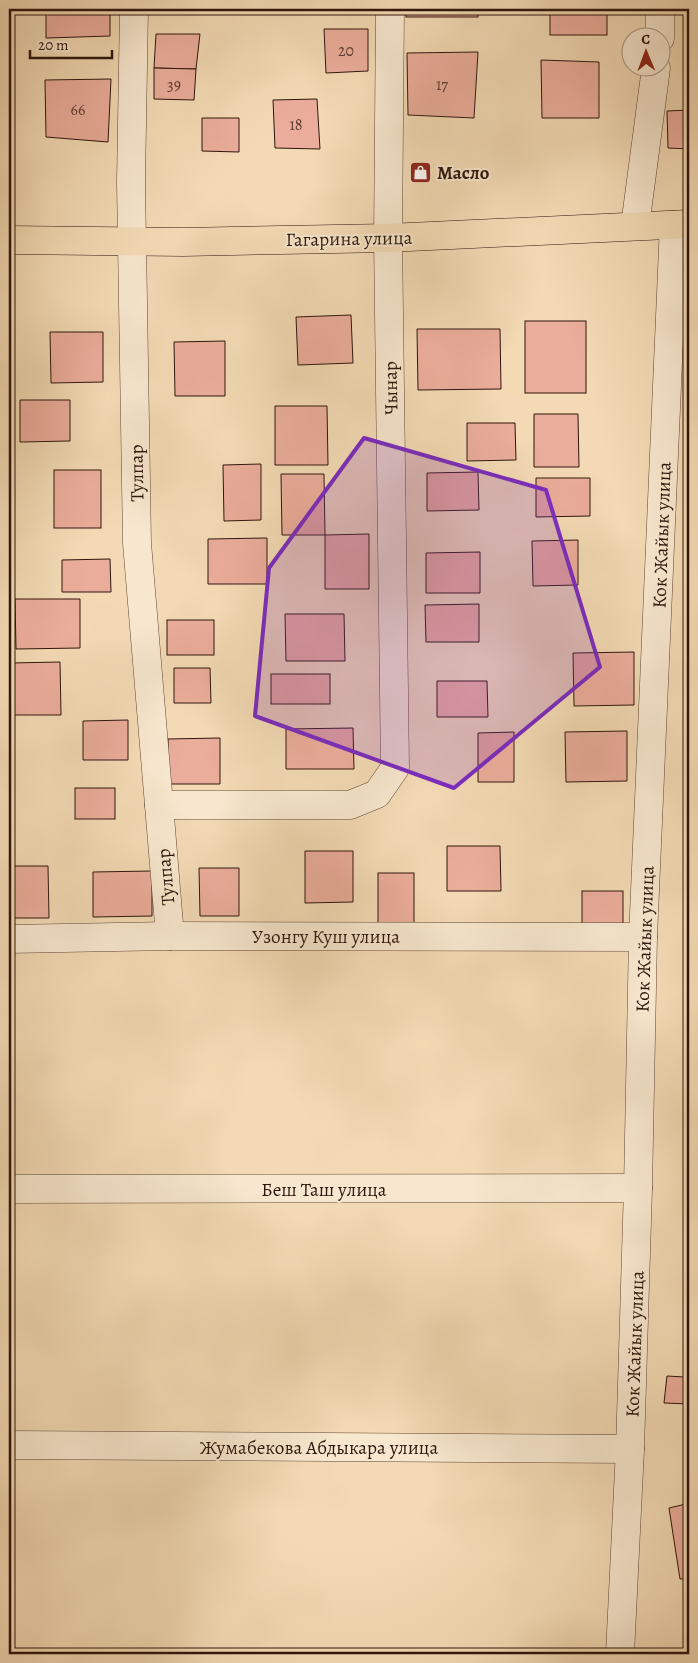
<svg xmlns="http://www.w3.org/2000/svg" width="698" height="1663" viewBox="0 0 698 1663" font-family="Alegreya,serif">
<style>
.building{fill:#ebad9b;stroke:#2e160d}
.lines{fill:none;stroke-linecap:round;stroke-linejoin:round}
.minor-casing{stroke:#5f4737;stroke-width:29}
.major-casing{stroke:#2e160d;stroke-width:29}
.minor{stroke:#f7e7ce;stroke-width:28}
.major{stroke:#f3dab4;stroke-width:28}
.marked{fill:#7b2cbf;fill-opacity:0.2;stroke:#7b2cbf;stroke-width:4;stroke-linejoin:round}
.labels{text-anchor:middle;stroke-width:4;stroke-linejoin:round;paint-order:stroke}
.number-label{font-size:16px;fill:#5d3c30}
.poi-label{font-size:19px;font-weight:bold;fill:#2e160d;stroke:#f7e7ce;text-anchor:start}
.street-label{font-size:19px;fill:#2e160d;stroke:#f7e7ce}
</style>
<rect width="100%" height="100%" fill="#f3dab4"/>
<filter id="stains"><feTurbulence type="fractalNoise" baseFrequency=".004" numOctaves="4"/><feColorMatrix values="0 0 0 0 .2 0 0 0 0 .09 0 0 0 0 .02 0 0 0 .5 -.17"/></filter>
<radialGradient id="worn" r=".72"><stop offset=".6" stop-color="#630" stop-opacity="0"/><stop offset="1" stop-color="#630" stop-opacity=".3"/></radialGradient>
<g class="building">
<path d="M46,9h64v27l-64,2z"/>
<rect x="159" y="9" width="32" height="3"/>
<rect x="323" y="9" width="45" height="5"/>
<rect x="406" y="9" width="72" height="8"/>
<rect x="550" y="9" width="57" height="26"/>
<path d="M324,29h44v42l-42,2z"/>
<path d="M156,34h44l-4,35 -42,-1z"/>
<path d="M478,52l-4,66 -66,-3 -1,-62z"/>
<path d="M541,60l58,2v56h-57z"/>
<path d="M154,68l42,1 -2,31 -40,-1z"/>
<path d="M111,79l-3,63 -62,-5 -1,-57z"/>
<path d="M317,99l3,50 -45,-1 -2,-48z"/>
<path d="M689,110v39l-21,-1 -1,-37z"/>
<path d="M202,118h37v34l-37,-1z"/>
<path d="M351,315l2,48 -55,2 -2,-48z"/>
<rect x="525" y="321" width="61" height="72"/>
<path d="M417,329h83l1,60 -83,1z"/>
<path d="M50,332h53v50l-52,1z"/>
<path d="M225,341v55h-50l-1,-54z"/>
<path d="M20,400h50v41l-50,1z"/>
<path d="M275,406h52l1,59h-53z"/>
<path d="M534,414h44l1,53h-45z"/>
<path d="M467,423h48l1,37 -49,1z"/>
<path d="M261,464v56l-37,1 -1,-56z"/>
<rect x="54" y="470" width="47" height="58"/>
<path d="M478,472l1,38 -52,1v-38z"/>
<path d="M281,474h43l1,61h-43z"/>
<path d="M536,478h54v38l-54,1z"/>
<path d="M369,534v55h-44v-54z"/>
<path d="M267,538v46h-59v-45z"/>
<path d="M578,540v45l-45,1 -1,-45z"/>
<path d="M480,552v41h-54v-40z"/>
<path d="M110,559l1,33h-49v-32z"/>
<path d="M15,599h65v49l-64,1z"/>
<path d="M479,604v38h-53l-1,-37z"/>
<path d="M285,614h59l1,47h-59z"/>
<rect x="167" y="620" width="47" height="35"/>
<path d="M634,652v53l-60,1 -1,-53z"/>
<path d="M60,662l1,53h-52v-52z"/>
<path d="M174,668h36l1,35h-37z"/>
<rect x="271" y="674" width="59" height="30"/>
<path d="M437,681h50l1,36h-51z"/>
<path d="M128,720v40h-45v-39z"/>
<path d="M353,728l1,41h-68v-40z"/>
<path d="M627,731v50l-61,1 -1,-50z"/>
<path d="M514,732v50h-36v-49z"/>
<path d="M220,738v46h-52v-45z"/>
<rect x="75" y="788" width="40" height="31"/>
<path d="M447,846h53l1,45h-54z"/>
<path d="M305,851h48v51l-48,1z"/>
<path d="M9,866h39l1,52h-40z"/>
<path d="M199,868h40v48h-39z"/>
<path d="M152,871v45l-59,1v-45z"/>
<rect x="378" y="873" width="36" height="57"/>
<rect x="582" y="891" width="41" height="33"/>
<path d="M667,1376l18,1 -1,15h5v12l-25,-1z"/>
<path d="M686,1504l3,7v68h-9l-11,-71z"/>
</g>
<g class="lines">
<defs>
<g id="minor">
<path d="M134,9l-3,173 6,361 33,393"/>
<path d="M660,9v29"/>
<path d="M635,226l21,-158"/>
<path d="M159,805h191l27,-11 18,-26 -7,-530 2,-229"/>
<path d="M9,939l161,-3 473,1"/>
<path d="M9,1189l629,-1"/>
<path d="M9,1445l621,4"/>
<path d="M620,1654l10,-205 8,-261 5,-251 31,-712"/>
</g>
<path id="major" d="M9,240l174,2 205,-4 301,-14"/>
</defs>
<use href="#minor" class="minor-casing"/>
<use href="#major" class="major-casing"/>
<use href="#minor" class="minor"/>
<use href="#major" class="major"/>
</g>
<path class="marked" d="M364,438l182,52 54,177 -146,121 -199,-72 14,-148z"/>
<defs>
<symbol id="shop-square" viewBox="-11 -11 22 22"><rect x="-9" y="-9" width="18" height="18" rx="4" fill="#8f2418" stroke="#f7e7ce"/><path d="M-5-2.5h2.3a2.7 3.5 0 0 1 5.4 0H5L5.5 6h-11ZM-1.5-2.5h3a1.5 2.3 0 0 0-3 0Z" fill="#fff"/></symbol>
</defs>
<g fill-rule="evenodd">
<use href="#shop-square" x="408" y="160" width="25" height="25"/>
</g>
<g class="labels">
<g class="number-label">
<text x="346" y="56">20</text>
<text x="174" y="90">39</text>
<text x="442" y="90">17</text>
<text x="78" y="115">66</text>
<text x="296" y="130">18</text>
</g>
<g class="poi-label">
<text x="437" y="179">Масло</text>
</g>
<g class="street-label">
<text transform="translate(349 238) rotate(-1)" y="7">Гагарина улица</text>
<text transform="translate(390 388) rotate(-91)" y="7">Чынар</text>
<text transform="translate(136 473) rotate(-91)" y="7">Тулпар</text>
<text transform="translate(661 535) rotate(-88)" y="7">Кок Жайык улица</text>
<text transform="translate(165 877) rotate(-95)" y="7">Тулпар</text>
<text x="326" y="943">Узонгу Куш улица</text>
<text transform="translate(644 939) rotate(-88)" y="7">Кок Жайык улица</text>
<text x="324" y="1196">Беш Таш улица</text>
<text transform="translate(634 1344) rotate(-88)" y="7">Кок Жайык улица</text>
<text x="319" y="1454">Жумабекова Абдыкара улица</text>
</g>
</g>
<rect width="698" height="1663" fill="none" stroke="#f3dab4" stroke-width="30"/>
<rect x="10" y="10" width="678" height="1643" fill="none" stroke="#2e160d" stroke-width="2.5"/>
<rect x="15" y="15" width="668" height="1633" fill="none" stroke="#2e160d"/>
<g transform="translate(646 52) rotate(359)"><circle r="24" fill="#f7e7ce" stroke="#a79381"/>
<path d="M0-4L9 19L0 12L-9 19Z" fill="#8f2418"/>
<text y="-8" font-size="14" font-weight="bold" text-anchor="middle" fill="#2e160d">С</text>
</g>
<path d="M30 50v8h82v-8" fill="none" stroke="#2e160d" stroke-width="2.5"/>
<text x="38" y="50" font-size="15" fill="#2e160d" stroke="#f7e7ce" stroke-width="4" paint-order="stroke">20 m</text>
<rect width="100%" height="100%" filter="url(#stains)"/>
<rect width="100%" height="100%" fill="url(#worn)"/>
</svg>
